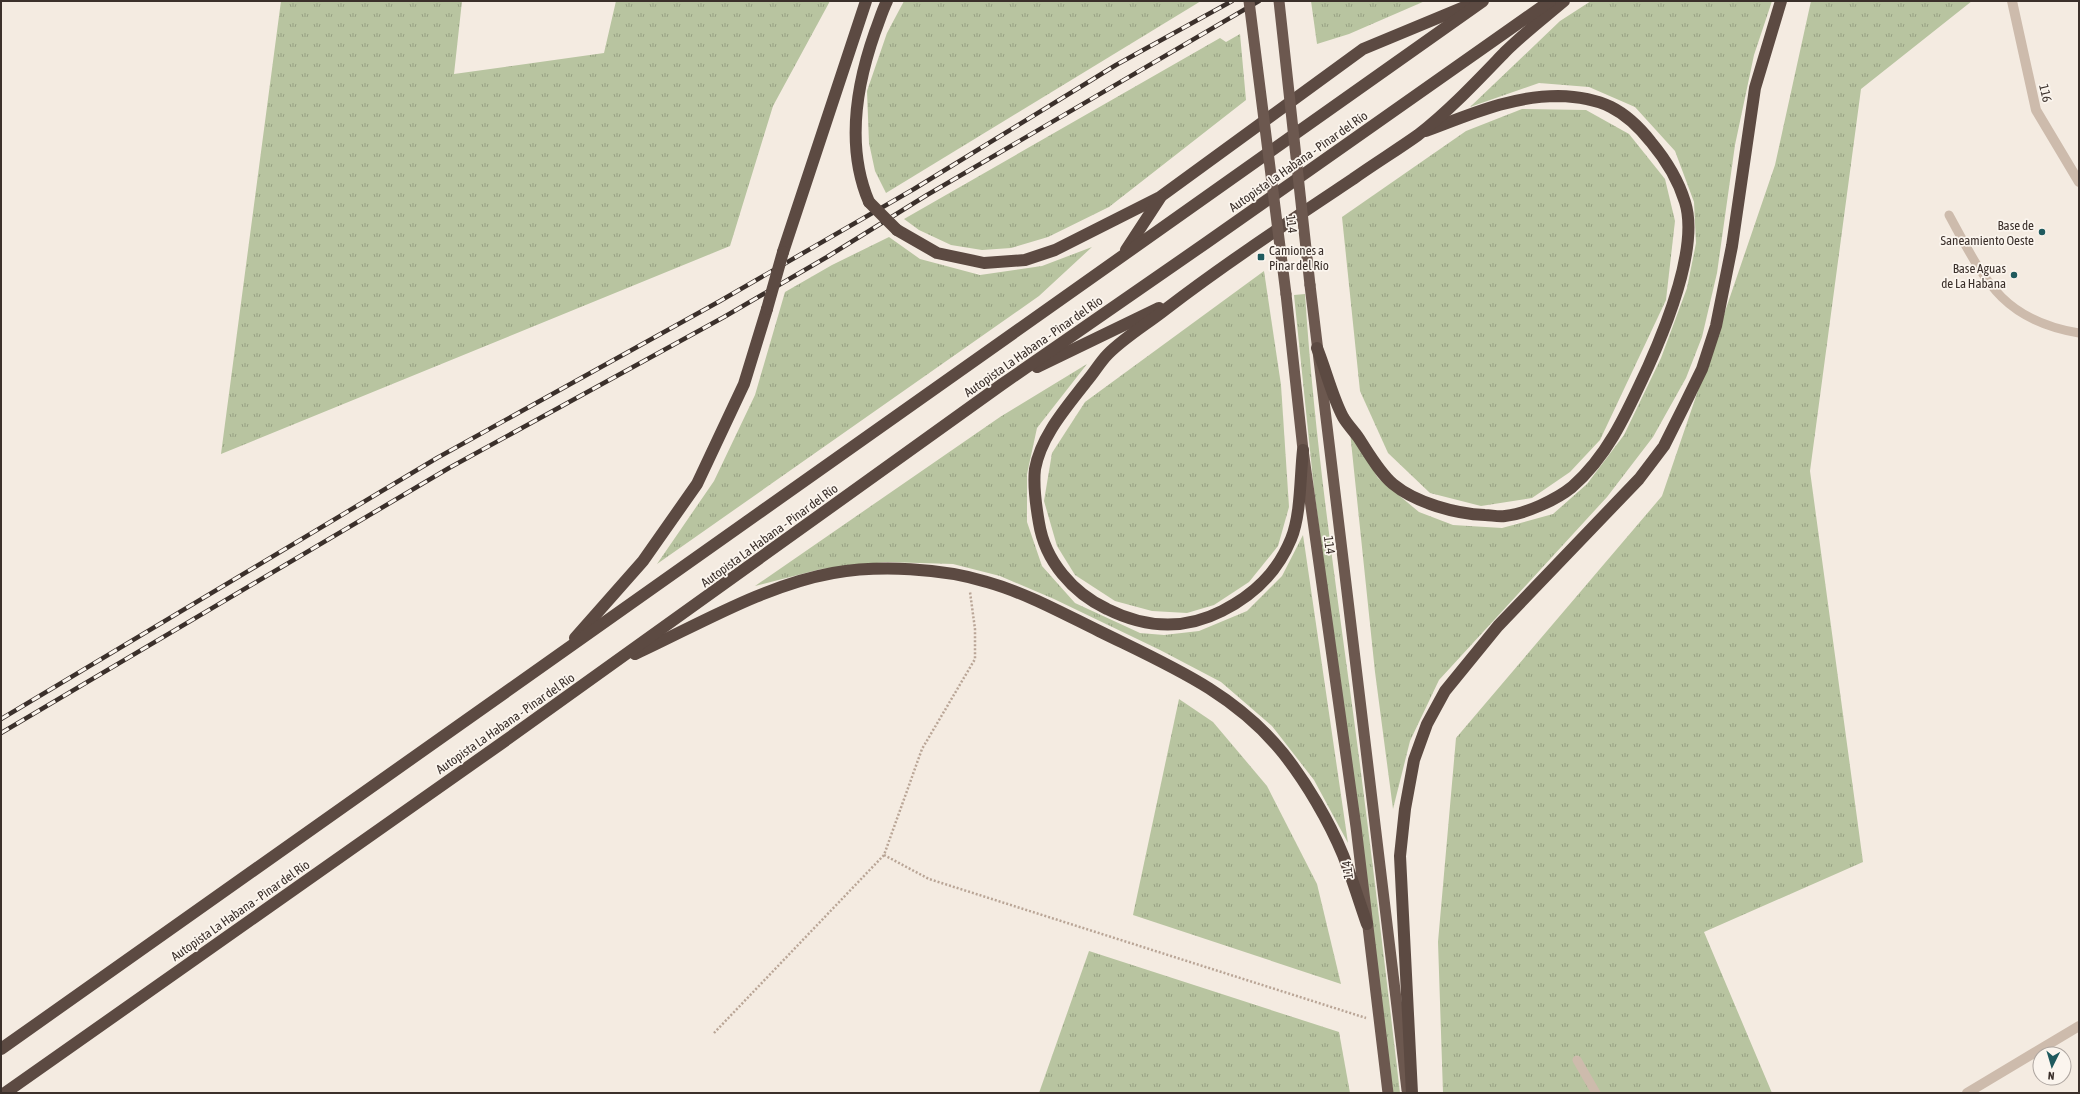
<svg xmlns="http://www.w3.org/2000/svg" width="2080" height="1094" viewBox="0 0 2080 1094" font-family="'Asap Condensed',sans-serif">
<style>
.grass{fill:url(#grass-tufts)}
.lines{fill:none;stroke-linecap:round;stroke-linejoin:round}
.path{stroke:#b9a596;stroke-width:2.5;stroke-dasharray:2 2;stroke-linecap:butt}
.service{stroke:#cdbbac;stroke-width:9}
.minor{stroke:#cdbbac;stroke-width:10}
.tertiary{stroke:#cdbbac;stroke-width:10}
.trunk{stroke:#6c584f;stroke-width:11}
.motorway{stroke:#5c4a42;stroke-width:12}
.rail-casing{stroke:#3b302b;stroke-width:4.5}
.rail{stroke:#fbf5ee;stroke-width:3;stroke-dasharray:9;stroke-linecap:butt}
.trunk-bridge{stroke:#6c584f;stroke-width:11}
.motorway-bridge{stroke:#5c4a42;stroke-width:12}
.poi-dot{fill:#1f5a5e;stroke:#fbf5ee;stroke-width:1.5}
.labels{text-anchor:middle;stroke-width:3.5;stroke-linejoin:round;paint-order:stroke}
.street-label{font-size:13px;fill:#3b302b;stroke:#fbf5ee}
.poi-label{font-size:13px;fill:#3b302b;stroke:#fbf5ee;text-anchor:end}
</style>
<defs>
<pattern id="grass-tufts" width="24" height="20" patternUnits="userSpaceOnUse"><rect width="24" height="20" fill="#b8c4a0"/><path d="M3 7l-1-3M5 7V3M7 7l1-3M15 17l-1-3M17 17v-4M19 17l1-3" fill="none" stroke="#97a083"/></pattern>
</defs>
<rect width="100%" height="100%" fill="#f4ebe1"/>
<g class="grass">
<path d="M281,1h181l-8,73 150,-21 12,-52h214l-57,105 -43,140 -509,208z"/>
<path d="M904,1h297l-315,192 -11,-22 -6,-28 -2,-52 20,-58z"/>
<path d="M1311,1h114l-76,33 -32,10z"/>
<path d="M1591,1h181l-18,54 -19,90 -18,128 -15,64 -16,41 -33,59 -46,60 -168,183 -29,61 -17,68 -18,-137 -25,-240 28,46 41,34 34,13 49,3 51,-14 34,-30 37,-49 37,-77 26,-70 9,-45 -2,-41 -19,-51 -40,-44 -46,-20 -50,-4 -69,24 90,-86z"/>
<path d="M1811,1h161l-111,88 -51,382 53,391 -159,70 68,161h-329l-5,-151 18,-204 206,-242 113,-331z"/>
<path d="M1240,34l6,66 -137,107 -61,30 -37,11 -29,2 -31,-5 -32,-15 -15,-11 316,-181 6,4z"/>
<path d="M1522,109l64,1 43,24 36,45 10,42 -9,79 -66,140 -30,32 -38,26 -51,8 -51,-13 -42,-40 -28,-62 -18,-174 124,-86z"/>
<path d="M889,237l31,22 60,16 62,-9 50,-19 -53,49 -382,268 57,-83 41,-86 30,-103 47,-27z"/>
<path d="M1264,271l17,114 8,122 -11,39 -29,36 -35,23 -27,8 -35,-2 -37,-10 -40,-26 -18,-29 -13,-45 8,-48 33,-51z"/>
<path d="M1305,294c9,140 29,279 48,418 17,127 32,254 47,381h-7l-79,-604 -20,-194z"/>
<path d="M1087,364l-50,64 -10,46v48l15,44 33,37 65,30 24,2 35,-4 48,-20 35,-35 21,-41 45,308 -34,-63 -42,-54 -51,-44 -61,-32 -106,-51 -54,-23 -47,-12 -67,-2 -65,7 -66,17 245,-169z"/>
<path d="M1179,699l34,23 54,64 50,98 24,100 -208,-69z"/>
<path d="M1089,951l250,81 11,61h-311z"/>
</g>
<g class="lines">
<g class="path">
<path d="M884,855l45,24 437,139"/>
<path d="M714,1033l170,-178 38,-106 53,-90v-30l-5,-37"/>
</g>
<g class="service">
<path d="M1949,215c35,64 52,105 130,118"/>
<path d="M1577,1060l19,33"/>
</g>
<path class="minor" d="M2012,1l24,109 43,72"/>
<path class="tertiary" d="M1967,1093l112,-67"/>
<g class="trunk">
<path d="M1310,285l97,805"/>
<path d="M1286,294l17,156 53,377 32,266"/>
</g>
<g class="motorway">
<path d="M869,202c-23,-54 -13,-116 6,-170 4,-10 7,-21 12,-31"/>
<path d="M897,230l40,23 47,10 41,-3 30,-10 105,-53 203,-148 106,-44"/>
<path d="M1126,250l34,-52"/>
<path d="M783,252l83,-251"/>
<path d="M1317,348c9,22 15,48 26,69 4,7 10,13 15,20 10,15 21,35 35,47 23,19 63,30 92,31 6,0 13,2 20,1 20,-2 51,-16 67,-29 37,-32 56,-77 76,-120 18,-40 51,-121 37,-165 -7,-23 -19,-42 -34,-60 -26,-33 -50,-45 -93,-46 -47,0 -89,19 -132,35"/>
<path d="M1037,367l122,-59"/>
<path d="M1303,450c-3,27 -2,65 -12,89 -14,34 -37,56 -69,72 -39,20 -77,17 -115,-2 -34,-16 -62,-48 -68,-86 -3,-17 -6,-37 -4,-54 6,-33 31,-61 51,-87 8,-9 14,-20 22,-28 17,-17 39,-30 58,-45 60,-46 124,-88 187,-130 21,-15 44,-29 65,-44 32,-25 59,-54 87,-83 18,-18 39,-34 59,-51"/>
<path d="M575,638l68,-77 54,-77 47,-100 23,-75"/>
<path d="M635,654c63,-29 130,-69 198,-81 46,-8 109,-5 154,9 39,11 75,31 112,49 69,34 135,61 184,122 23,29 46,68 60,102 9,23 16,46 24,69"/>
<path d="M1,1049l1482,-1048"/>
<path d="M5,1093l497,-350 499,-358 205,-142 344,-242"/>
<path d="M1412,1093l-12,-237 5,-47 9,-49 13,-36 18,-33 53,-65 141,-147 25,-33 20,-40 18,-37 14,-43 16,-80 23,-158 26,-87"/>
</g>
<defs>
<g id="rail">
<path d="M1,719l436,-261 283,-157 194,-112 202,-124 116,-64"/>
<path d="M1,733l448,-265 275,-151 103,-60 100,-62 332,-194"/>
</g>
</defs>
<use href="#rail" class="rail-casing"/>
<use href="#rail" class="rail"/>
<g class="trunk-bridge">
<path d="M1249,1l37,293"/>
<path d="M1279,1l31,284"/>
</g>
<g class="motorway-bridge">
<path d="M869,202l28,28"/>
<path d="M767,309l16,-57"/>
</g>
</g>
<g class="poi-dot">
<circle cx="2042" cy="232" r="4"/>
<rect x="1257" y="253" width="8" height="8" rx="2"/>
<circle cx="2014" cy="275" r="4"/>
</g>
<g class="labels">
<g class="street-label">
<text transform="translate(2046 93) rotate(77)" y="5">116</text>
<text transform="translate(1298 161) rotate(-35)" y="5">Autopista La Habana - Pinar del Río</text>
<text transform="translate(1292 224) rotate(83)" y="5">114</text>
<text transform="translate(1033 346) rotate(-35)" y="5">Autopista La Habana - Pinar del Río</text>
<text transform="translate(769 535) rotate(-36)" y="5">Autopista La Habana - Pinar del Río</text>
<text transform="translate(1330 545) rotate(82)" y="5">114</text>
<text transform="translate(505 723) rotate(-35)" y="5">Autopista La Habana - Pinar del Río</text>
<text transform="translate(1347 870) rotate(-97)" y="5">114</text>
<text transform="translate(240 910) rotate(-35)" y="5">Autopista La Habana - Pinar del Río</text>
</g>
<g class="poi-label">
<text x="2034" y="230">Base de<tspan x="2034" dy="15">Saneamiento Oeste</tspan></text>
<text x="1269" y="255" text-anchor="start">Camiones a<tspan x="1269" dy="15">Pinar del Río</tspan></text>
<text x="2006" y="273">Base Aguas<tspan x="2006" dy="15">de La Habana</tspan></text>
</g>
</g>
<rect width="2080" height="1094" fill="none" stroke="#3b302b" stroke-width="4"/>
<g transform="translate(2052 1066) rotate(185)"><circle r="19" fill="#fbf5ee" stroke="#aea6a0"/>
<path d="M0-3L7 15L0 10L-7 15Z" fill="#1f5a5e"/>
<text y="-6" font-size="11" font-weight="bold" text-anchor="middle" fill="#3b302b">N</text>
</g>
</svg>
